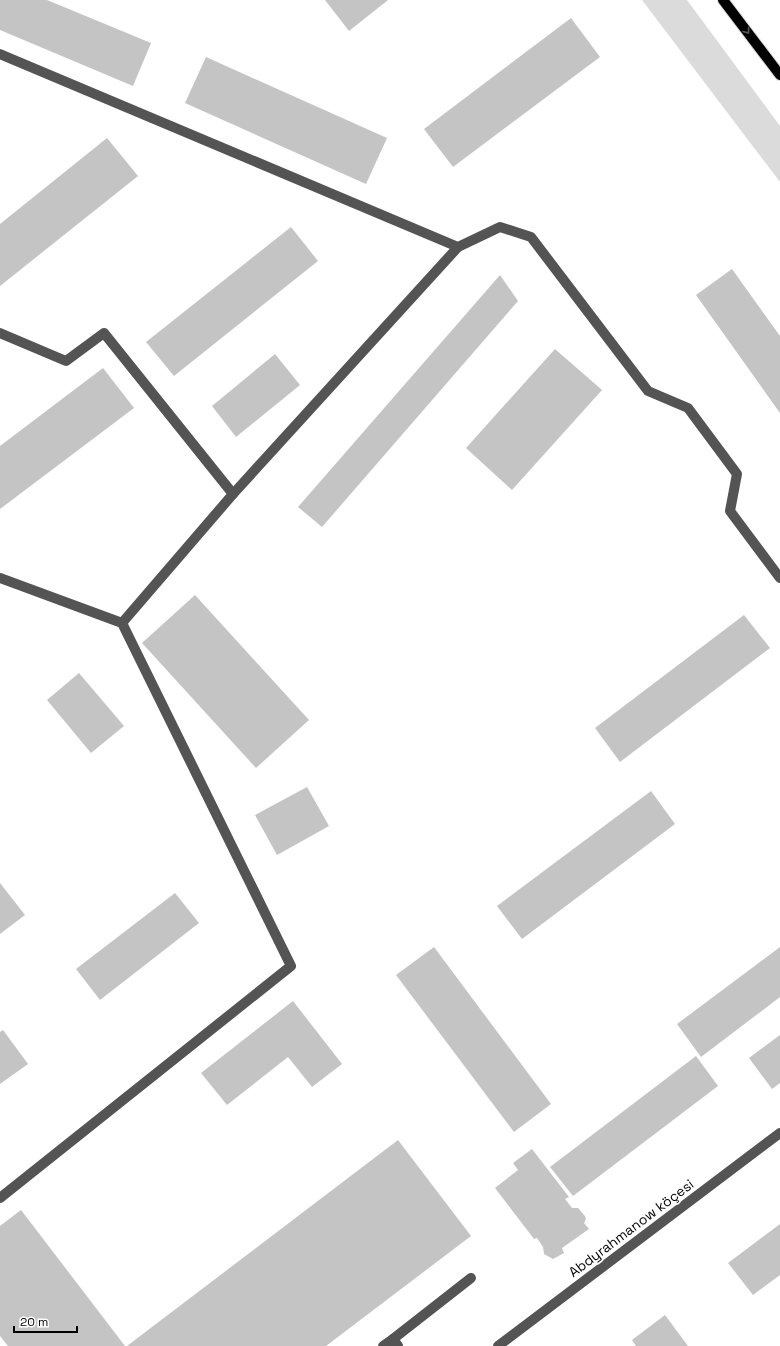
<svg xmlns="http://www.w3.org/2000/svg" width="780" height="1346" viewBox="0 0 780 1346" font-family="'Space Grotesk',sans-serif">
<style>
.green{fill:#dbdbdb}
.building{fill:#c4c4c4}
.lines{fill:none;stroke-linecap:round;stroke-linejoin:round}
.major-casing{stroke:#dbdbdb;stroke-width:12}
.minor{stroke:#545454;stroke-width:10}
.major{stroke:#000;stroke-width:10}
.oneway{stroke:#595959}
.labels{text-anchor:middle;stroke-width:3.5;stroke-linejoin:round;paint-order:stroke}
.street-label{font-size:14px;fill:#000;stroke:#fff}
</style>
<rect width="100%" height="100%" fill="#fff"/>
<path class="green" d="M642,0h45l93,126v56z"/>
<g class="building">
<path d="M0,0h47l104,43 -18,43 -133,-56z"/>
<path d="M325,0h63l-39,31z"/>
<path d="M571,18l29,39 -147,110 -29,-38z"/>
<path d="M206,57l181,81 -21,46 -181,-81z"/>
<path d="M107,138l31,38 -138,110v-62z"/>
<path d="M291,227l27,34 -144,115 -28,-34z"/>
<path d="M732,269l48,67v77l-84,-118z"/>
<path d="M500,275l18,26 -196,226 -24,-20z"/>
<path d="M555,349l47,41 -90,100 -46,-42z"/>
<path d="M275,354l25,31 -64,52 -24,-31z"/>
<path d="M103,368l31,40 -134,101v-63z"/>
<path d="M195,595l114,125 -53,48 -114,-125z"/>
<path d="M744,615l26,33 -150,114 -25,-34z"/>
<path d="M79,673l45,53 -33,27 -44,-53z"/>
<path d="M307,787l22,39 -52,29 -22,-40z"/>
<path d="M651,791l24,33 -153,115 -25,-33z"/>
<path d="M0,883l25,32 -25,19z"/>
<path d="M175,893l24,30 -99,77 -24,-31z"/>
<path d="M434,947l117,157 -37,28 -118,-157z"/>
<path d="M780,947v50l-79,60 -24,-33z"/>
<path d="M293,1001l49,63 -30,23 -24,-30 -61,48 -26,-32z"/>
<path d="M3,1030l25,34 -28,20v-52z"/>
<path d="M780,1035v48l-8,6 -23,-31z"/>
<path d="M696,1056l22,30 -145,110 -23,-29z"/>
<path d="M398,1140l73,96 -145,110h-199z"/>
<path d="M532,1149l37,48 -4,2 7,9h6l7,8 1,3 -2,4 5,6 -27,19 2,5 -11,6 -9,-5 -1,-7 -6,-9 -3,1 -39,-51 23,-18 -5,-7z"/>
<path d="M21,1210l104,136h-117l-8,-10v-110z"/>
<path d="M780,1224v51l-27,20 -25,-32z"/>
<path d="M665,1315l23,31h-52l-4,-6z"/>
</g>
<g class="lines">
<defs>
<path id="major" d="M723,0l57,75"/>
</defs>
<use href="#major" class="major-casing"/>
<g class="minor">
<path d="M0,54l458,193 42,-20 31,10 117,154 40,17 49,66 -7,37 50,67"/>
<path d="M0,333l66,28 38,-28 129,161 -111,129"/>
<path d="M233,494l225,-247"/>
<path d="M0,578l122,45 169,343 -291,232"/>
<path d="M393,1339l78,-61"/>
<path d="M383,1346l10,-7 5,7"/>
<path d="M498,1346l282,-213"/>
</g>
<use href="#major" class="major"/>
</g>
<defs><path id="oneway-chevron" d="M-2-3.5L2.5 0L-2 3.5" fill="none" stroke-width="1.6" stroke-linecap="round" stroke-linejoin="round"/></defs>
<use class="oneway" href="#oneway-chevron" transform="translate(747 31) rotate(53)"/>
<g class="labels">
<g class="street-label">
<text transform="translate(631 1228) rotate(-37)" y="5">Abdyrahmanow köçesi</text>
</g>
</g>
<path d="M14 1326v6h63v-6" fill="none" stroke="#000000" stroke-width="2"/>
<text x="20" y="1326" font-size="12" fill="#000000" stroke="#ffffff" stroke-width="3" paint-order="stroke">20 m</text>
</svg>
